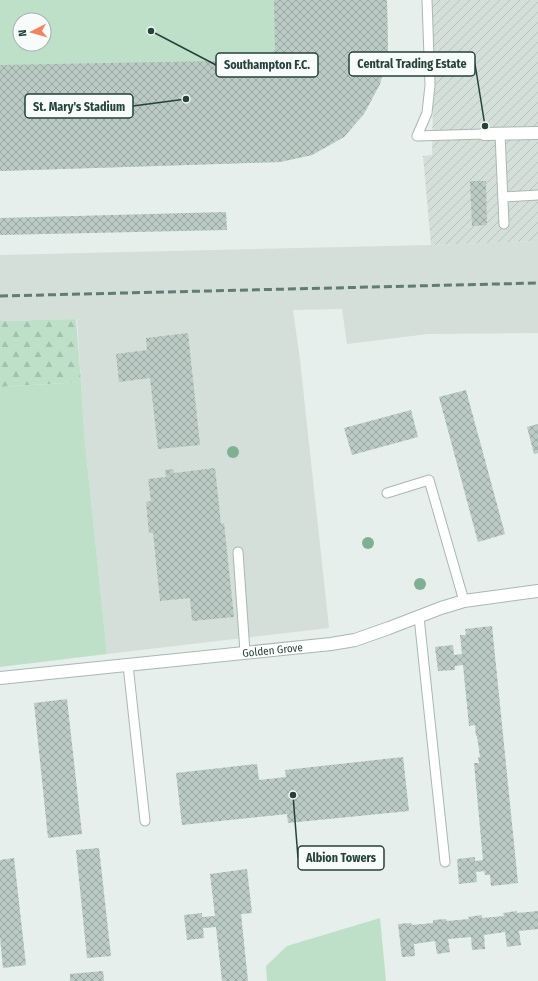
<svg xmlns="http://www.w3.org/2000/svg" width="538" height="981" viewBox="0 0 538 981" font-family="'Fira Sans Condensed',sans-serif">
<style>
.built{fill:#d4dfda}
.industrial{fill:url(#industrial-furrows)}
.forest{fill:url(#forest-firs)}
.park{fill:#bfe0c8;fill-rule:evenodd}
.building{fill:url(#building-cross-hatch)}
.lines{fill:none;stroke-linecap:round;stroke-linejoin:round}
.lane-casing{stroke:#a8b8b2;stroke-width:11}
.street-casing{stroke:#a8b8b2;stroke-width:14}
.lane{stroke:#fff;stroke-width:9}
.street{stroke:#fff;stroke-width:12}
.rail{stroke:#5f7d75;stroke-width:3;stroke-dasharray:8 4;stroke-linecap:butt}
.tree{fill:#80af93}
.labels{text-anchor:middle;stroke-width:3.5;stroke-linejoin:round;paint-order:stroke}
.street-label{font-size:11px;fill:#24423a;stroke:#f7fbf9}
.leader{fill:none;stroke:#24423a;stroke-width:1.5}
.callout-dot{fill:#24423a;stroke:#f7fbf9;stroke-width:1.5}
.callout{fill:#f7fbf9;stroke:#24423a;stroke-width:1.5}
.callout-label{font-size:12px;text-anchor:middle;font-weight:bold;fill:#24423a}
</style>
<defs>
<pattern id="industrial-furrows" width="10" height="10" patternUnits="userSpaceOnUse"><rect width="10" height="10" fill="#d4dfda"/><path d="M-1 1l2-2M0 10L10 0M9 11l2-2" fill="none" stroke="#b6c1bc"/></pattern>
<pattern id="forest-firs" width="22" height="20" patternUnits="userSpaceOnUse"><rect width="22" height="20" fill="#bfe0c8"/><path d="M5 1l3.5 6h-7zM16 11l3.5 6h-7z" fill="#a4c1ad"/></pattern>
<pattern id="building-cross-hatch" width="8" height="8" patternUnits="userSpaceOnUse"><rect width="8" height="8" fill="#bbcac4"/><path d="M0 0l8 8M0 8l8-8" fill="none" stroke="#98a6a0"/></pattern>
</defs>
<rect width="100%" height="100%" fill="#e6efeb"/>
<path class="built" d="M538,241v92l-110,1 -81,10 -5,-35 -49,1 7,50 29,268 -222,26 -22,-211 -8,-124 -77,2v-66l431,-10z"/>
<path class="industrial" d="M430,0h108v241l-107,4 -8,-89 9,-1 1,-59z"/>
<path class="forest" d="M76,319l5,63 -81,5v-66z"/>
<g class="park">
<path d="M0,0h387l1,53 -8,31 -36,53 -32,18 -32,7 -280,9zM20,20h24v24h-24z"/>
<path d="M81,382l4,61 22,211 -107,13v-280z"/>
<path d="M380,918l6,63h-119l-1,-15 21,-20z"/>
</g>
<g class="building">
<path d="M274,0h113l1,53 -8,31 -16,30 -20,23 -32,18 -32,7 -280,9v-106l263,-5 12,-10z"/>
<path d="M470,181h16l1,44 -15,1z"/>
<path d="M226,212l1,18 -227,5v-17z"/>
<path d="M188,333l12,112 -42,4 -8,-71 -31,4 -3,-28 31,-4 -1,-12z"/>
<path d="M466,390l39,144 -27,8 -39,-145z"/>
<path d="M411,410l7,27 -66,18 -8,-27z"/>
<path d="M538,424v29l-4,1 -7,-27z"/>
<path d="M215,468l6,56 3,-1 10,94 -42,4 -2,-23 -30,3 -7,-68h-4l-3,-31 5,-1 -3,-22 18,-2 -1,-7 8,-1 1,4z"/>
<path d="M492,626l26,257 -27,3 -1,-11h-5l-1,-4 -8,1 1,10 -18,2 -2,-25 18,-2v4l8,-1 -9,-97h5l-1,-6h2l-3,-21h-1l-1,-11 -6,1 -6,-61 -8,1v4l-17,1 -3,-24 18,-2 1,10 8,-1 -2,-19h6l-1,-6z"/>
<path d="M67,699l15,135 -34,4 -14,-135z"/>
<path d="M403,757l6,54 -121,12 -1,-9 -105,11 -6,-52 81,-9 2,16 27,-3 -1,-7z"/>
<path d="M99,848l12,108 -24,2 -11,-108z"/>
<path d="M14,858l12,107 -23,3 -3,-31v-77z"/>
<path d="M247,869l5,44 -11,1 7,67h-26l-6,-54 -13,1 1,10 -17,2 -3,-25 18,-2v4l13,-1 -5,-42z"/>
<path d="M517,911v2l21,-2v18l-19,2 2,14 -14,2 -2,-15 -21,3 1,14 -13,1 -1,-13 -23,2 2,13 -13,2 -2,-13 -21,3 1,12 -13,1 -4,-33 13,-1 1,2 21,-2v-3l13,-1 1,2 22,-2 -1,-2 14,-2v3l22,-2 -1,-3z"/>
<path d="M103,971l1,10h-34v-7z"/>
</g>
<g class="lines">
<defs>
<g id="lane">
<path d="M427,0l3,85 -3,28 -10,23 67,-2"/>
<path d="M500,134l4,90"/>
<path d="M503,197l35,-2"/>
<path d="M387,493l42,-13 35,121"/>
<path d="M238,552l7,100"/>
<path d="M419,617l26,245"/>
<path d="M128,665l17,156"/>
</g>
<g id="street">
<path d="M484,134l54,-1"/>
<path id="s1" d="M0,678l331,-34 24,-4 34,-12 52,-20 23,-7 74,-10"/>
</g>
</defs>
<use href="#lane" class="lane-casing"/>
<use href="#street" class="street-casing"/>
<use href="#lane" class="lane"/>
<use href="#street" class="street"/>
<path class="rail" d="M0,296l538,-13"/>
</g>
<g class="tree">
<circle cx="233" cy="452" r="6"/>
<circle cx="368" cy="543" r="6"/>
<circle cx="420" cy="584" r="6"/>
</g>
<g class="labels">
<g class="street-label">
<text dy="4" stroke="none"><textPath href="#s1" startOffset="274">Golden Grove</textPath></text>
</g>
</g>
<path class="leader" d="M485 126L475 64M151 31L216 65M186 99L133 106M293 795L298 858"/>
<g class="callout-dot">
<circle cx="485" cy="126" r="4"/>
<circle cx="151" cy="31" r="4"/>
<circle cx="186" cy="99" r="4"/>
<circle cx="293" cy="795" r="4"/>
</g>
<g class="callout">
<rect x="349" y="52" width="126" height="24" rx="4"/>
<rect x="216" y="53" width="102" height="24" rx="4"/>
<rect x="25" y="94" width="108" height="24" rx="4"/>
<rect x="298" y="846" width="86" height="24" rx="4"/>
</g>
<g class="callout-label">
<text x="412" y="68">Central Trading Estate</text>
<text x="267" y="69">Southampton F.C.</text>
<text x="79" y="111">St. Mary's Stadium</text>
<text x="341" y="862">Albion Towers</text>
</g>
<g transform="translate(32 32) rotate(264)"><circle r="19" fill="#f7fbf9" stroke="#a3b1ad"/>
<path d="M0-3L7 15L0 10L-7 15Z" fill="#f4845f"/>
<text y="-6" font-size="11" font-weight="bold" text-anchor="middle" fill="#24423a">N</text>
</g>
</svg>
